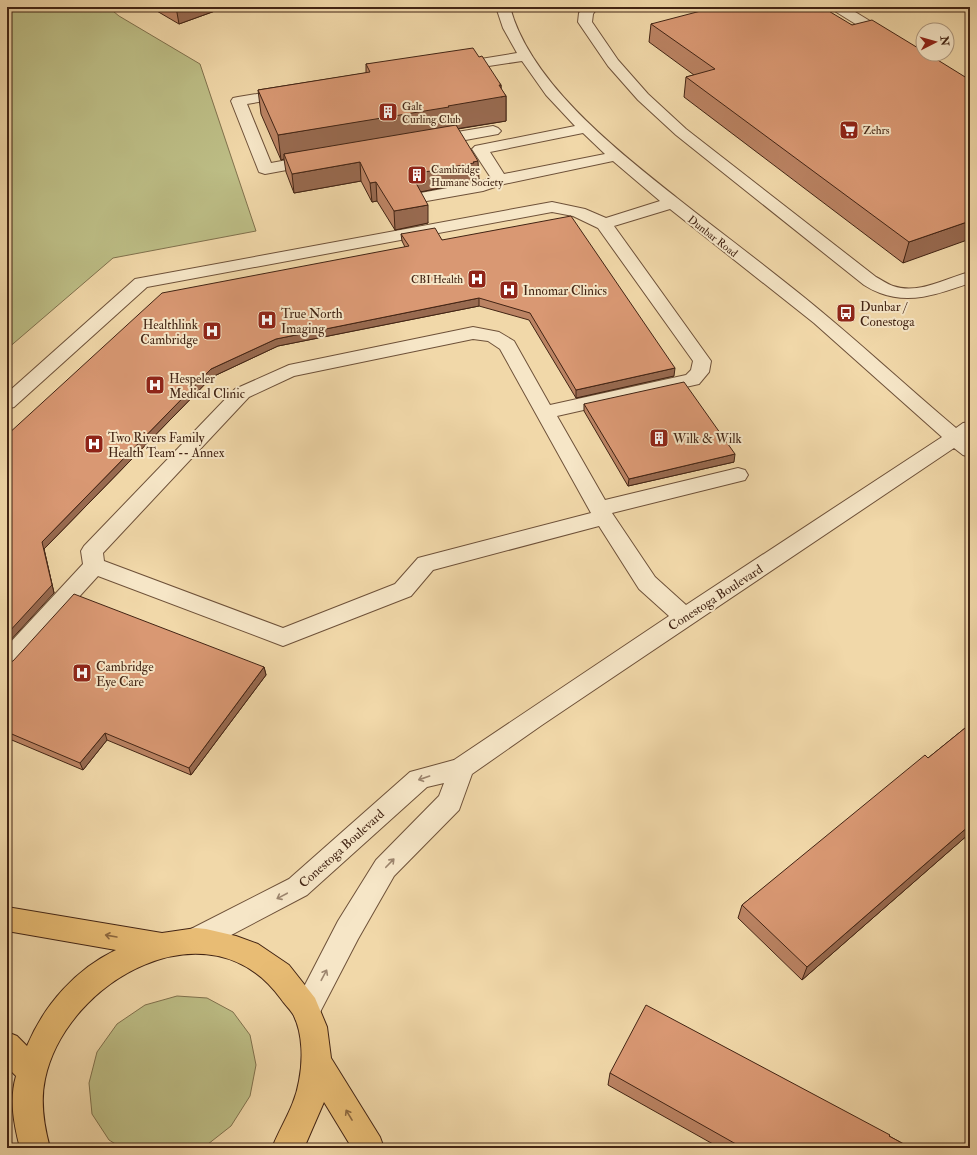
<svg xmlns="http://www.w3.org/2000/svg" width="977" height="1155" viewBox="0 0 977 1155" font-family="'IM FELL Double Pica',serif">
<style>
.green{fill:#bdbe86;stroke:#80714d}
.lines{fill:none;stroke-linecap:round;stroke-linejoin:round}
.minor-casing{stroke:#6e5139;stroke-width:2}
.major-casing{stroke:#422414;stroke-width:2}
.minor{fill:#f6e6c7;fill-rule:evenodd}
.major{fill:#e8bc74;fill-rule:evenodd}
.wall{fill:#bb8363;stroke:#422414}
.shaded-wall{fill:#986a50;stroke:#422414}
.building{fill:#d99873;stroke:#422414}
.oneway{stroke:#9c856e}
.oneway2{stroke:#8d683f}
.labels{text-anchor:middle;stroke-width:4;stroke-linejoin:round;paint-order:stroke}
.far-poi-label{font-size:11px;fill:#422414;stroke:#f6e6c7;text-anchor:start}
.far-street-label{font-size:11px;fill:#422414;stroke:#f6e6c7}
.poi-label{font-size:13px;fill:#422414;stroke:#f6e6c7;text-anchor:start}
.street-label{font-size:13px;fill:#422414;stroke:#f6e6c7}
</style>
<rect width="100%" height="100%" fill="#f1d8a9"/>
<filter id="stains"><feTurbulence type="fractalNoise" baseFrequency=".005" numOctaves="4"/><feColorMatrix values="0 0 0 0 .2 0 0 0 0 .09 0 0 0 0 .02 0 0 0 .5 -.17"/></filter>
<radialGradient id="worn" r=".72"><stop offset=".6" stop-color="#630" stop-opacity="0"/><stop offset="1" stop-color="#630" stop-opacity=".3"/></radialGradient>
<g class="green">
<path d="M7,7h101l11,9 81,48 56,167 -143,27 -106,91z"/>
<path d="M177,996l30,2 26,14 17,23 6,30 -6,31 -19,30 -28,22h-81l-13,-8 -17,-26 -3,-31 8,-31 20,-28 28,-19z"/>
</g>
<g class="lines">
<defs>
<g id="minor">
<path d="M496,7h14c20,76 108,144 167,191 43,34 86,66 128,100 52,42 100,87 151,130l7,-5 7,-1v15l-2,1 2,1v18l-7,-2 -9,-7 -412,277 -70,49 -13,36 -65,66 -36,63 -42,81 -10,4 -10,-4 -4,-10 46,-89 38,-61 63,-64 5,-13 -17,4 -120,108 -110,58 -10,-4 -4,-9 4,-9 102,-52 121,-107 44,-12 215,-144 -30,-27 -40,-63 -166,44 -22,26 -128,50 -185,-70 -83,91 -8,3v-24l76,-82 -2,-13 3,-5 151,-157 54,-24 184,-38 26,5 15,9 36,64 136,-30 5,-5 2,-9 -95,-133 -25,-12 -21,-4 -405,75 -133,120 -7,2v-16l128,-114 417,-77 33,7 21,9 54,-17 -47,-40 -109,23 -21,7 -62,11 -6,-2 -2,-3 2,-3 65,-12 11,-4 -19,-29 3,-3 100,-20 -29,-31 -24,-34 -66,10 -5,-1 -2,-3 2,-3 5,-1 61,-10 -14,-25zM583,133l22,21 -101,20 -14,-22zM670,209l144,114 128,114 -256,168 -31,-28 -43,-64 133,-33 3,-5 -3,-5 -7,-2 -133,32 -48,-84 142,-32 10,-12 2,-11 -97,-135zM473,339l15,2 12,8 91,164 -173,45 -23,26 -112,44 -179,-67 -1,-8 146,-156 45,-21z"/>
<path d="M584,7h14l-5,7 -1,8 26,38 30,34 38,35 190,148c6,3 11,7 17,9 26,9 53,-8 77,-14v11c-29,10 -59,22 -90,10 -6,-2 -11,-5 -16,-8l-188,-150 -38,-35 -30,-34 -30,-44 1,-9z"/>
<path d="M831,7h16l46,28 2,3 -2,3 -5,1 -5,-1 -50,-31z"/>
<path d="M288,89l5,1 2,3 -2,3 -46,8 24,59 43,-8 6,2 2,3 -2,3 -6,2 -49,9 -6,-2 -28,-71 2,-3 5,-1z"/>
<path d="M493,126l5,2 3,3 -3,3 -65,12 -5,-2 -3,-3 3,-3 5,-2z"/>
</g>
<path id="major" d="M7,907l155,26 34,-5 10,1 30,7 22,8 31,21 26,33 12,29 4,31 49,79 4,11h-32l-28,-46 -20,46h-32c9,-23 23,-42 27,-67 4,-20 4,-46 -5,-65 -3,-6 -9,-11 -13,-17 -71,-99 -215,-19 -236,80 -5,23 -1,47 5,69h-30c-6,-23 -11,-48 -4,-72l-9,-9v-35l10,4 10,10c17,-41 49,-77 89,-96l-109,-19z"/>
</defs>
<use href="#minor" class="minor-casing"/>
<use href="#major" class="major-casing"/>
<use href="#minor" class="minor"/>
<use href="#major" class="major"/>
</g>
<g class="wall">
<path d="M150,7h76l-47,17z"/>
<path d="M651,24l201,1 118,55 -67,183 -219,-166 2,-20 8,-2 -45,-33z"/>
<path d="M479,57l22,28v4l5,7v25l-48,8 21,50 -4,1v1l-55,11 8,31 -33,7 -18,-29 -5,1 -11,-21 -67,12 -8,-21 -2,-13 -3,1 -20,-46 -3,-24 108,-17v-9z"/>
<path d="M401,234l41,6 232,136 -98,22 -47,-78 -50,-14 -201,40 -66,31 -168,172 10,44 -47,-158 398,-188 -3,-6z"/>
<path d="M584,404l150,58 -106,24 -44,-75z"/>
<path d="M7,663l257,4 2,8 -75,100 -84,-35 -24,30 -76,-32z"/>
<path d="M970,724v109l-168,147 -64,-62 4,-13 186,-147z"/>
<path d="M610,1073l279,63 22,12h-191l-112,-63z"/>
</g>
<g class="shaded-wall">
<path d="M176,7h50l-47,17z"/>
<path d="M499,85h2v12l5,-1v25l-57,9 -165,24v5l-3,1 -3,-25 170,-29z"/>
<path d="M478,161l1,18 -4,1v1l-60,12 -4,-14v-3l3,-2z"/>
<path d="M360,162l1,19 -67,12 -2,-19z"/>
<path d="M376,182l1,19 -5,1 -2,-19z"/>
<path d="M428,205v18l-33,7 -1,-19z"/>
<path d="M970,221v18l-67,24 6,-21z"/>
<path d="M479,298v8l-201,40 -66,31 -168,172 10,44 -47,51v-10l35,-92 169,-173 65,-30z"/>
<path d="M675,368l-1,8 -98,22v-8z"/>
<path d="M735,454l-1,8 -106,24 1,-7z"/>
<path d="M264,667l2,8 -75,100 -2,-7z"/>
<path d="M105,733l2,7 -24,30 -3,-7z"/>
<path d="M970,825v8l-168,147 5,-13z"/>
</g>
<g class="building">
<path d="M716,7h106l30,18 20,-5 51,31v3h5l42,26v141l-61,21 -223,-165 29,-8 -64,-45z"/>
<path d="M473,48l6,9 3,-1 19,29h-2l7,11 -58,10 1,1 -171,28 -20,-45 112,-18 -4,-8z"/>
<path d="M456,125l22,36 -5,1 1,1 -60,11 -3,2v3l5,4 12,22 -34,6 -18,-29 -6,1 -10,-21 -68,12 -8,-20z"/>
<path d="M571,216l104,152 -99,22 -46,-77 -51,-15 -203,41 -65,30 -169,173 10,43 -45,49v-199l155,-142 247,-47 -8,-12 34,-6 7,12z"/>
<path d="M684,382l51,72 -106,25 -45,-75z"/>
<path d="M74,594l190,73 -75,101 -84,-35 -25,30 -73,-31v-69l6,-2z"/>
<path d="M970,724v101l-163,142 -65,-62 183,-150 3,3z"/>
<path d="M646,1005l244,130 -1,1 22,12h-168l-133,-75z"/>
</g>
<defs><path id="oneway-shaft" d="M-6 0H5M1.5-3L5.5 0L1.5 3" fill="none" stroke-width="1.6" stroke-linecap="round" stroke-linejoin="round"/></defs>
<g class="oneway">
<use href="#oneway-shaft" transform="translate(424 778) rotate(161)"/>
<use href="#oneway-shaft" transform="translate(390 863) rotate(-46)"/>
<use href="#oneway-shaft" transform="translate(282 896) rotate(152)"/>
<use href="#oneway-shaft" transform="translate(324 975) rotate(-62)"/>
</g>
<g class="oneway2">
<use href="#oneway-shaft" transform="translate(111 936) rotate(-170)"/>
<use href="#oneway-shaft" transform="translate(349 1115) rotate(-121)"/>
</g>
<defs>
<symbol id="building-square" viewBox="-11 -11 22 22"><rect x="-9" y="-9" width="18" height="18" rx="4" fill="#8f2418" stroke="#f6e6c7"/><path d="M-4-6H4V6H1V3H-1V6H-4ZM-2.5-4.3h1.7v1.8h-1.7ZM.8-4.3h1.7v1.8H.8ZM-2.5-1h1.7V.8h-1.7ZM.8-1h1.7V.8H.8Z" fill="#fff"/></symbol>
<symbol id="supermarket-square" viewBox="-11 -11 22 22"><rect x="-9" y="-9" width="18" height="18" rx="4" fill="#8f2418" stroke="#f6e6c7"/><path d="M-6-5.5h2.5l.6 2H6L4.5 2H-2.5L-4.4-4H-6ZM-1.5 3.2a1.3 1.3 0 1 0 .1 0ZM3 3.2a1.3 1.3 0 1 0 .1 0Z" fill="#fff"/></symbol>
<symbol id="hospital-square" viewBox="-11 -11 22 22"><rect x="-9" y="-9" width="18" height="18" rx="4" fill="#8f2418" stroke="#f6e6c7"/><path d="M-5-5h3v3.5h4V-5h3V5h-3V1.5h-4V5h-3Z" fill="#fff"/></symbol>
<symbol id="bus-square" viewBox="-11 -11 22 22"><rect x="-9" y="-9" width="18" height="18" rx="4" fill="#8f2418" stroke="#f6e6c7"/><path d="M-5-6H5V4H4V6H2V4H-2V6H-4V4H-5ZM-3.5-4V0h7V-4ZM-3.5 1.2v1.5H-2V1.2ZM2 1.2v1.5H3.5V1.2Z" fill="#fff"/></symbol>
</defs>
<g fill-rule="evenodd">
<use href="#building-square" x="377" y="101" width="22" height="22"/>
<use href="#supermarket-square" x="838" y="119" width="22" height="22"/>
<use href="#building-square" x="406" y="164" width="22" height="22"/>
<use href="#hospital-square" x="466" y="268" width="22" height="22"/>
<use href="#hospital-square" x="498" y="279" width="22" height="22"/>
<use href="#bus-square" x="835" y="302" width="22" height="22"/>
<use href="#hospital-square" x="256" y="309" width="22" height="22"/>
<use href="#hospital-square" x="201" y="320" width="22" height="22"/>
<use href="#hospital-square" x="144" y="374" width="22" height="22"/>
<use href="#building-square" x="648" y="427" width="22" height="22"/>
<use href="#hospital-square" x="83" y="433" width="22" height="22"/>
<use href="#hospital-square" x="71" y="662" width="22" height="22"/>
</g>
<g class="labels">
<g class="far-poi-label">
<text x="402" y="110">Galt<tspan x="402" dy="13">Curling Club</tspan></text>
<text x="863" y="134">Zehrs</text>
<text x="431" y="173">Cambridge<tspan x="431" dy="13">Humane Society</tspan></text>
<text x="463" y="283" text-anchor="end">CBI Health</text>
</g>
<g class="far-street-label">
<text transform="translate(713 236) rotate(38)" y="4">Dunbar Road</text>
</g>
<g class="poi-label">
<text x="523" y="295">Innomar Clinics</text>
<text x="860" y="311">Dunbar /<tspan x="860" dy="15">Conestoga</tspan></text>
<text x="281" y="318">True North<tspan x="281" dy="15">Imaging</tspan></text>
<text x="198" y="329" text-anchor="end">Healthlink<tspan x="198" dy="15">Cambridge</tspan></text>
<text x="169" y="383">Hespeler<tspan x="169" dy="15">Medical Clinic</tspan></text>
<text x="108" y="442">Two Rivers Family<tspan x="108" dy="15">Health Team -- Annex</tspan></text>
<text x="673" y="443">Wilk &amp; Wilk</text>
<text x="96" y="671">Cambridge<tspan x="96" dy="15">Eye Care</tspan></text>
</g>
<g class="street-label">
<text transform="translate(715 597) rotate(-33)" y="5">Conestoga Boulevard</text>
<text transform="translate(341 848) rotate(-42)" y="5">Conestoga Boulevard</text>
</g>
</g>
<rect width="977" height="1155" fill="none" stroke="#f1d8a9" stroke-width="24"/>
<rect x="8" y="8" width="961" height="1139" fill="none" stroke="#422414" stroke-width="2"/>
<rect x="12" y="12" width="953" height="1131" fill="none" stroke="#422414"/>
<g transform="translate(935 42) rotate(84)"><circle r="19" fill="#f6e6c7" stroke="#ae987f"/>
<path d="M0-3L7 15L0 10L-7 15Z" fill="#8f2418"/>
<text y="-6" font-size="11" font-weight="bold" text-anchor="middle" fill="#422414">N</text>
</g>
<rect width="100%" height="100%" filter="url(#stains)"/>
<rect width="100%" height="100%" fill="url(#worn)"/>
</svg>
